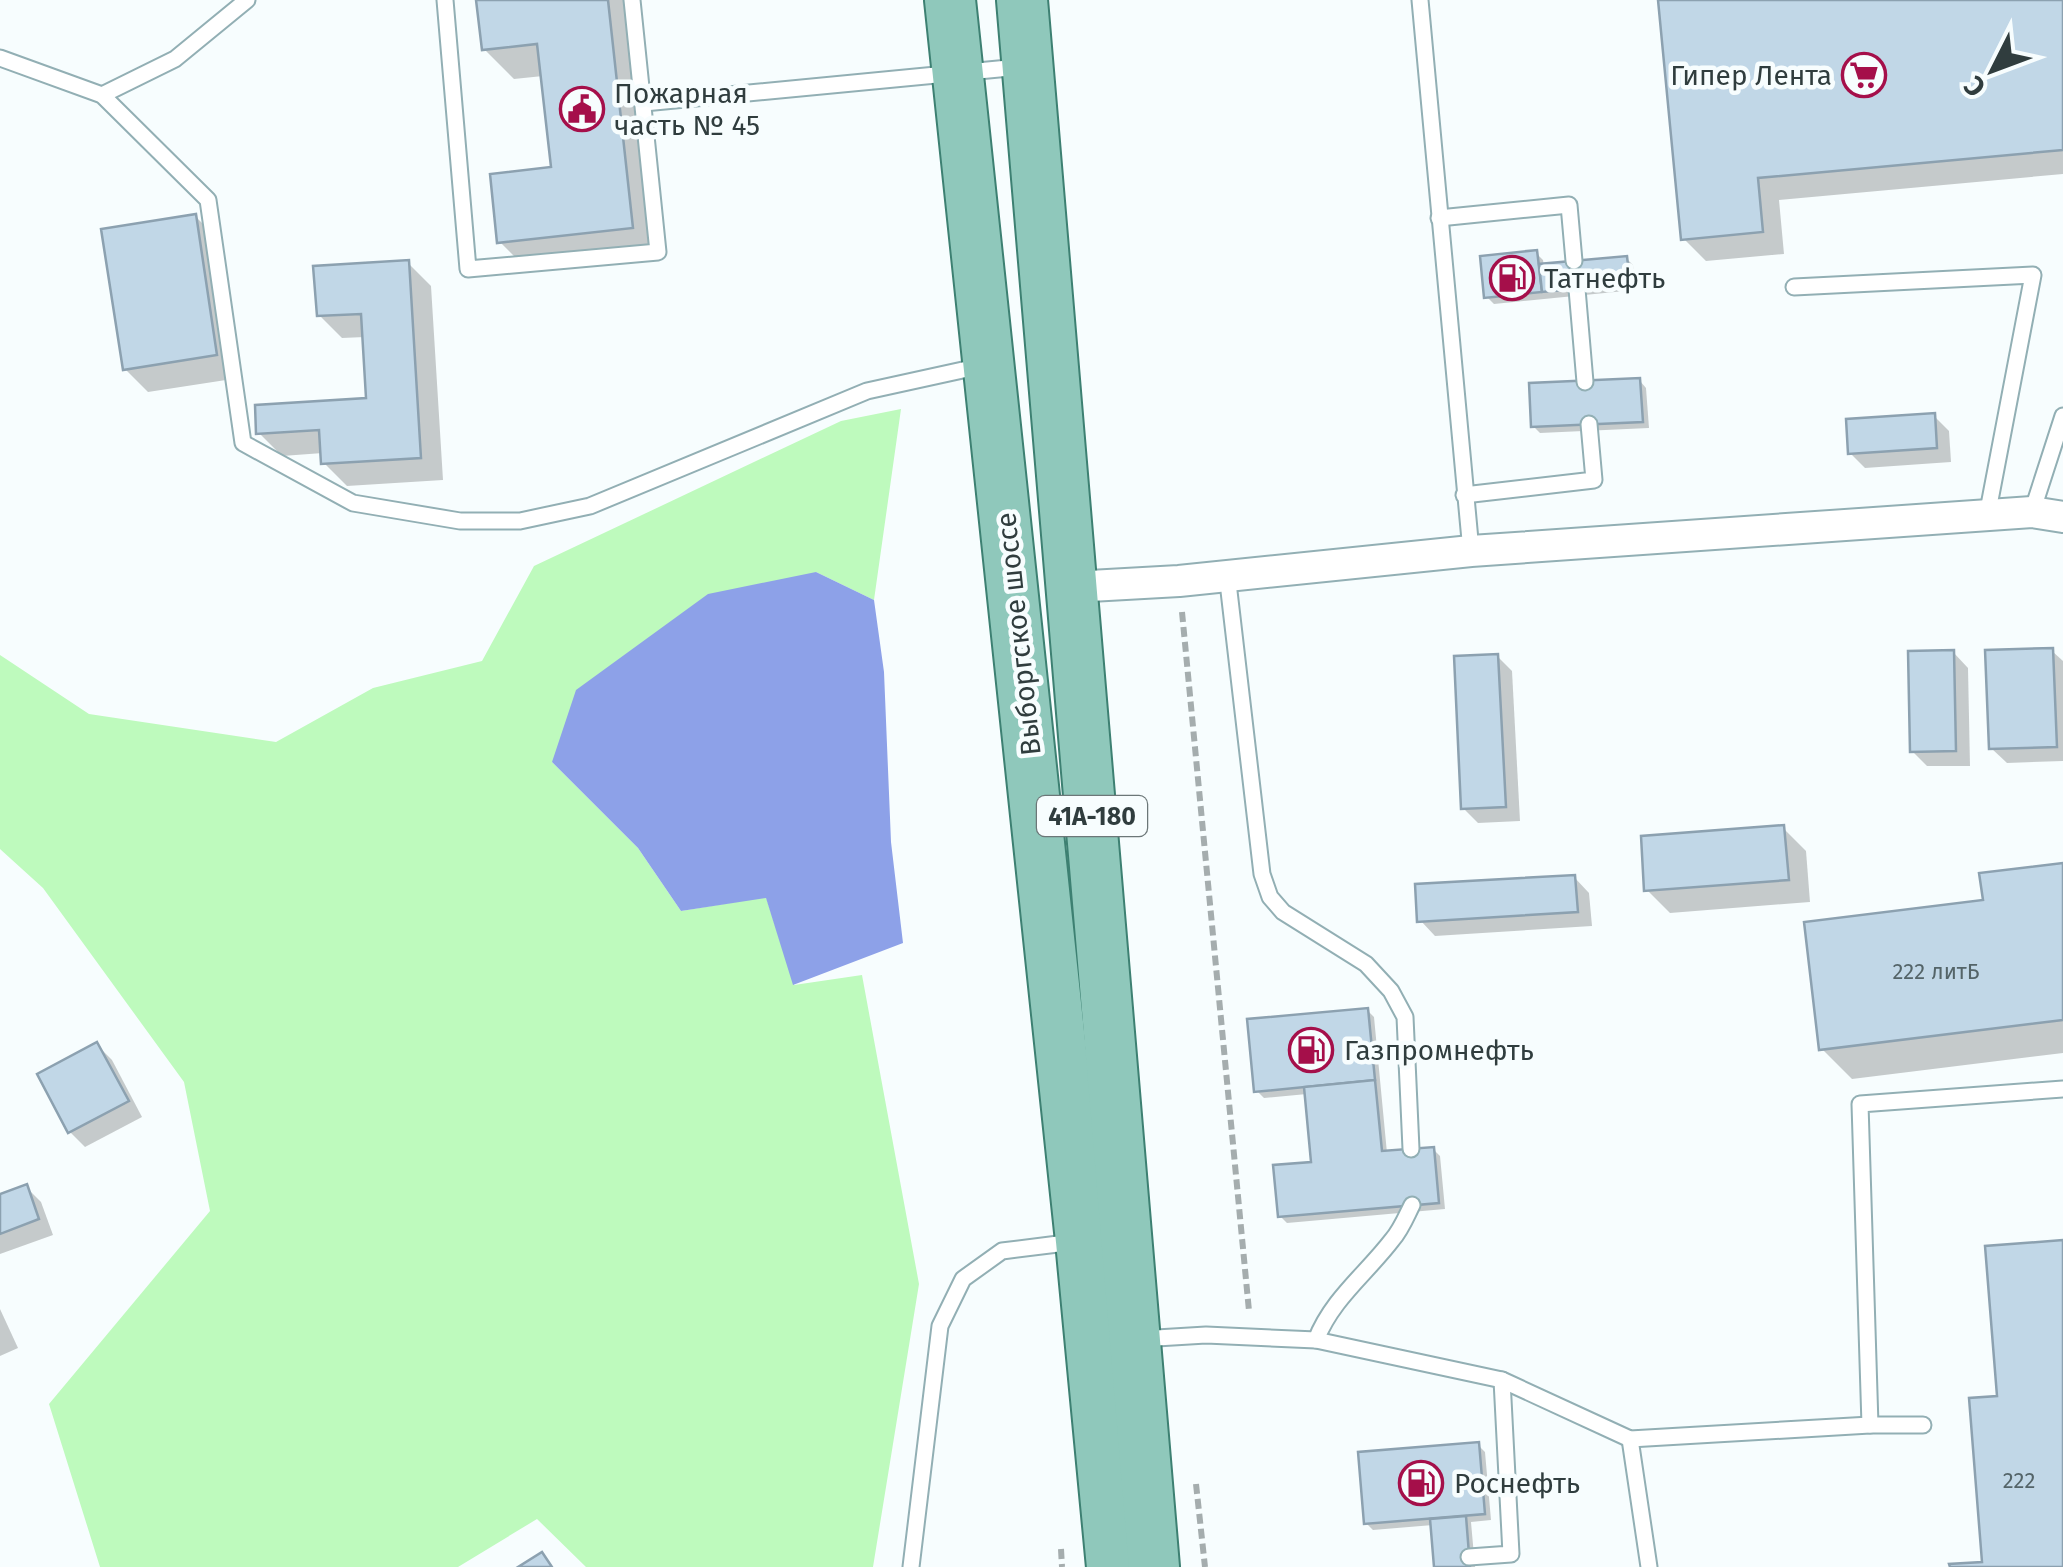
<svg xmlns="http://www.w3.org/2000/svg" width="2063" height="1567" viewBox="0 0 2063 1567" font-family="'Fira Sans',sans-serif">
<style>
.green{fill:#befabd}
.water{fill:#8da1e8}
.shadow{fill:#0003}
.building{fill:#c1d7e7;stroke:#8ca1b0;stroke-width:2.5}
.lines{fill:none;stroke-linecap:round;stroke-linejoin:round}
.service-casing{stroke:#92afb4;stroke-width:19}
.minor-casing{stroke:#92afb4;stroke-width:34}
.primary-casing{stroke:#3d8072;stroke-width:54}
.path{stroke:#a5adae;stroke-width:6;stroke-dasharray:10 5;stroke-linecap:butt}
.service{stroke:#fff;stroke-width:15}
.minor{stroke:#fff;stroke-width:30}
.primary{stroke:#8fc8bb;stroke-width:50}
.labels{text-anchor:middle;stroke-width:9;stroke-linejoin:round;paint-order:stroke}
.number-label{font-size:22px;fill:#546468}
.shield{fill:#f7fdfe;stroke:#6c7778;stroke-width:2.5}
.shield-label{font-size:25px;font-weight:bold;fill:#303d3e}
.poi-label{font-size:28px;fill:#303d3e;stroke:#f7fdfe;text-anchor:start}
.street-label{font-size:28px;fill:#303d3e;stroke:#f7fdfe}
</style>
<rect width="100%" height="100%" fill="#f7fdfe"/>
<path class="green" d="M901,409l-27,191 -58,-28 -264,190 86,86 43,63 85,-14 28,88 68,-10 57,309 -46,283h-287l-49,-48 -79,48h-358l-51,-163 161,-193 -26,-129 -141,-194 -43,-39v-194l89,59 187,28 97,-54 109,-27 52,-95 307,-145z"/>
<path class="water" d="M816,572l58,28 10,72 7,170 12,101 -110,42 -27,-87 -85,13 -43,-63 -86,-86 24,-72 132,-96z"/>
<g class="shadow">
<path d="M478,0h154l30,257 -132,15 -30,-30 54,-73 -11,-93 -29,3 -30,-30z"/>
<path d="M1661,0h402v174l-284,26 5,54 -78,7 -23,-23z"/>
<path d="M195,216l23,23 21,139 -91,14 -23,-23z"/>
<path d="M1536,253l7,7 1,6 82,-8 7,7 2,25 -141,14 -7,-7z"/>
<path d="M408,263l23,23 12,194 -96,6 -23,-23 -1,-10 -41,3 -23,-23 110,-32 -4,-64 -23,1 -23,-23z"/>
<path d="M1640,381l6,7 3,40 -109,5 -7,-7z"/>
<path d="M1934,416l15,15 2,31 -86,6 -15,-15z"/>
<path d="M2052,651l11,10v100l-56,2 -16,-15z"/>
<path d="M1953,652l15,16 2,98h-43l-15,-15z"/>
<path d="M1497,656l15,15 8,150 -42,2 -15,-15z"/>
<path d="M1783,828l23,23 4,51 -140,11 -23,-23z"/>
<path d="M2063,866v187l-211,26 -30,-30 164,-146z"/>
<path d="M1574,877l15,16 3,33 -157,10 -15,-16z"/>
<path d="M1367,1010l7,7 13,136 46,-4 7,7 5,53 -158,14 -7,-7 34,-52 -7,-70 -43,4 -7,-7z"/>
<path d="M97,1045l15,15 30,57 -57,30 -15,-15z"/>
<path d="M26,1187l15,15 12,33 -53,19v-57z"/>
<path d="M0,1309l18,39 -18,8z"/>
<path d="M1478,1445l7,7 6,68 -20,2 4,45h-39l-3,-42 -60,5 -7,-7z"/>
</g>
<g class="building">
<path d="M476,0h132l25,228 -136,15 -7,-69 61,-7 -14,-123 -55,6z"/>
<path d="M1658,0h405v150l-305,28 5,54 -82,8z"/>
<path d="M196,214l21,141 -94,15 -22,-141z"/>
<path d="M1537,250l5,42 -58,6 -4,-42z"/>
<path d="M1627,256l3,28 -88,8 -3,-28z"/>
<path d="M409,260l12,198 -100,6 -2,-34 -63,4 -1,-29 111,-7 -5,-84 -44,2 -4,-50z"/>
<path d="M1640,378l3,44 -112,5 -2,-44z"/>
<path d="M1935,413l2,35 -89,6 -2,-35z"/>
<path d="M2053,648l4,99 -68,2 -4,-99z"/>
<path d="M1954,650l2,101 -46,1 -2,-101z"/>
<path d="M1498,654l8,153 -45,2 -7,-153z"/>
<path d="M1784,825l5,55 -145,11 -3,-55z"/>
<path d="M2063,863v157l-244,30 -15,-128 179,-22 -4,-27z"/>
<path d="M1575,875l3,37 -161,10 -2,-38z"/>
<path d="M1368,1008l7,72 -121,12 -7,-73z"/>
<path d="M97,1042l32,59 -61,32 -31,-59z"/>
<path d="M1375,1080l7,71 52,-4 5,56 -161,14 -5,-52 38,-3 -7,-75z"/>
<path d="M27,1184l12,35 -39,15v-40z"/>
<path d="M2063,1240v327h-113l-1,-3 33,-2 -13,-164 28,-2 -12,-150z"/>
<path d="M1479,1442l6,72 -121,10 -6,-72z"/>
<path d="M1466,1516l4,51h-36l-4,-48z"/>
<path d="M542,1552l10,15h-34z"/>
</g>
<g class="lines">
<defs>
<g id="service">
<path d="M445,0l23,269 190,-17 -26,-252"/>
<path d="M1420,0l51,551"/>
<path d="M0,58l102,37 106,105 35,243 110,60 107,18h60l70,-15 277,-115 114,-25"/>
<path d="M102,95l73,-36 72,-59"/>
<path d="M644,103l375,-36"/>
<path d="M1439,218l130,-13 5,56"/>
<path d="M1794,287l239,-12 -46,241"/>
<path d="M1577,289l8,93"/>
<path d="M1464,495l130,-15 -5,-56"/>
<path d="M2032,512l31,-96"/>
<path d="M1227,574l35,300 8,23 13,15 83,52 25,27 14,26 6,132"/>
<path d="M1140,1339l66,-4 110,5 186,40 128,59 240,-14h53"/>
<path d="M1316,1340c16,-41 50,-66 76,-100 9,-10 14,-23 20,-35"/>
<path d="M1870,1425l-10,-321 203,-15"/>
<path d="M1630,1439l19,128"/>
<path d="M1469,1557l42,-3 -9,-174"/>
<path d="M911,1567l29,-241 23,-47 39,-28 72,-9"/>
</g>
<path id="minor" d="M1072,587l107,-6 292,-30 561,-39 31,5"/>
<g id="primary">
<path d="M950,0l131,1241 31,326"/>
<path d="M1022,0l132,1567"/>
</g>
</defs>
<use href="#service" class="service-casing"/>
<use href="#minor" class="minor-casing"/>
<use href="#primary" class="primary-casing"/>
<g class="path">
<path d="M1182,612l67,699"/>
<path d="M1196,1484l9,83"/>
<path d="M1061,1549l1,18"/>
</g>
<use href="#service" class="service"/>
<use href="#minor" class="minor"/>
<use href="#primary" class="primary"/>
</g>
<defs>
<symbol id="supermarket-ring" viewBox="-11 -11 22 22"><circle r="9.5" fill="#f7fdfe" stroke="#a50f4a" stroke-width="1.5"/><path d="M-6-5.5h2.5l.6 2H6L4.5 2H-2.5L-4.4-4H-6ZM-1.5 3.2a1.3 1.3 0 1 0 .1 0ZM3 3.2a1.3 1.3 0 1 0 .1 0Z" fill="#a50f4a"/></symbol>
<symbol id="civic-ring" viewBox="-11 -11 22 22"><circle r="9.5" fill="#f7fdfe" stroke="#a50f4a" stroke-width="1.5"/><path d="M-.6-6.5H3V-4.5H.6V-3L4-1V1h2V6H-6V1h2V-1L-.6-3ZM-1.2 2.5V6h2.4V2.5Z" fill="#a50f4a"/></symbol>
<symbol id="fuel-ring" viewBox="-11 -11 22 22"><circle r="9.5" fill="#f7fdfe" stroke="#a50f4a" stroke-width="1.5"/><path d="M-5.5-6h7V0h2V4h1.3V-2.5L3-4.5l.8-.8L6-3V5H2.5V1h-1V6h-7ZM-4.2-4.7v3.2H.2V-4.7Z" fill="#a50f4a"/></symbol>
</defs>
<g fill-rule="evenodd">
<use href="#supermarket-ring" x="1839" y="50" width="50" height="50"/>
<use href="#civic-ring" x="557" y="84" width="50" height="50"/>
<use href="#fuel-ring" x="1487" y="253" width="50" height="50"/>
<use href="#fuel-ring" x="1286" y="1025" width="50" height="50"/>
<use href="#fuel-ring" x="1396" y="1458" width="50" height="50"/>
</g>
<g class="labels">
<g class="number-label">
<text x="1936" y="979">222 литБ</text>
<text x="2019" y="1488">222</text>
</g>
<rect class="shield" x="1037" y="796" width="110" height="40" rx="8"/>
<g class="shield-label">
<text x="1092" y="825">41А-180</text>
</g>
<g class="poi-label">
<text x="1832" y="85" text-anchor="end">Гипер Лента</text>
<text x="614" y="103">Пожарная<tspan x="614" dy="32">часть № 45</tspan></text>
<text x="1544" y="288">Татнефть</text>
<text x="1344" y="1060">Газпромнефть</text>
<text x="1454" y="1493">Роснефть</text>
</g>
<g class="street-label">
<text transform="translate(1018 634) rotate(-96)" y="10">Выборгское шоссе</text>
</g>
</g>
<g transform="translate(1993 70) rotate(228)" stroke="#f7fdfe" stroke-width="8" paint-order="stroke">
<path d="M0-8L18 38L0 25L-18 38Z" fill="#303d3e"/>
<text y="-15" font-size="28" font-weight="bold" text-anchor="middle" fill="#303d3e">С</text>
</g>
</svg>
